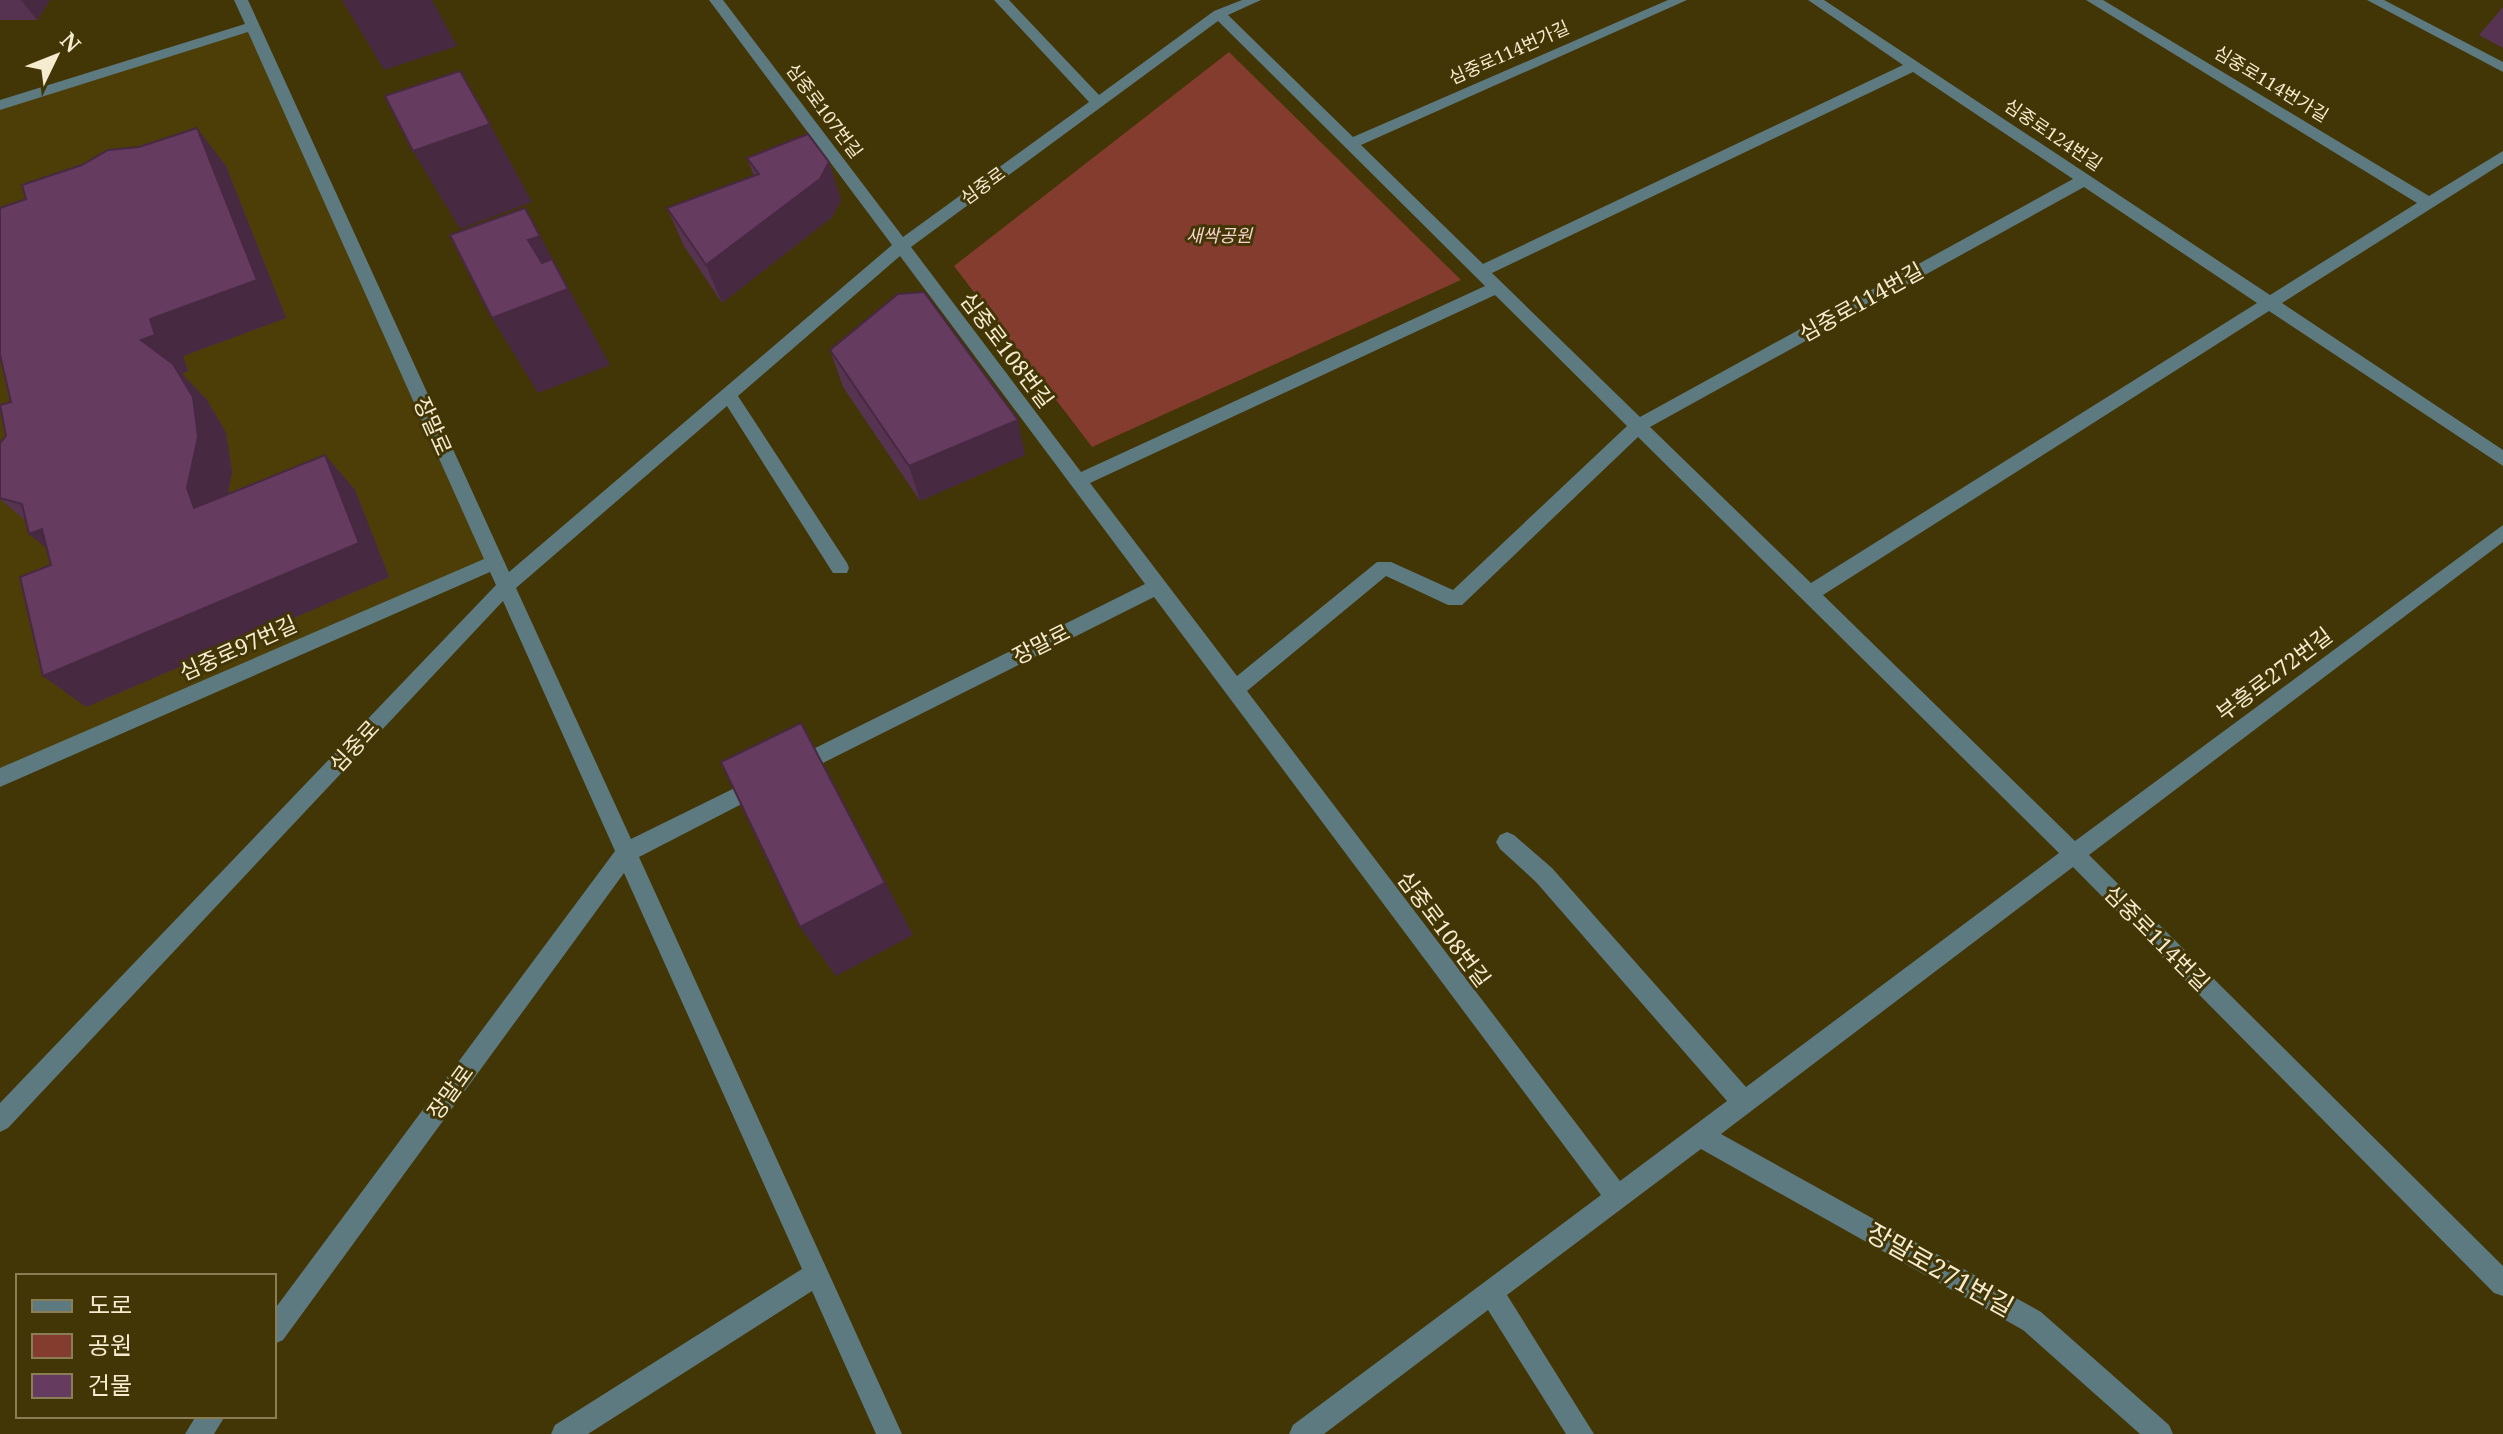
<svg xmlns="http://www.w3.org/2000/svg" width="2503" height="1434" viewBox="0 0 2503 1434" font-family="'Noto Serif','Noto Sans KR',serif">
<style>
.built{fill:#4c3e06}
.green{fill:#843c2e}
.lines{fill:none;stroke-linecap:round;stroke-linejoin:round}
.minor{fill:#5d7a81;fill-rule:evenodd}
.wall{fill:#573352}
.shaded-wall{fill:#472942}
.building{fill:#653b5f;stroke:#472942;stroke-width:2}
.labels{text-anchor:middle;stroke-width:6;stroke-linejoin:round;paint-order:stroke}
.far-street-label{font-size:18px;fill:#f5ebce;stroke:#423506}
.far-park-label{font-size:18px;font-style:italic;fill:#f6d4cd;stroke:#423506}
.street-label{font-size:22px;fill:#f5ebce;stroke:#423506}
.near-street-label{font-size:26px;fill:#f5ebce;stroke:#423506}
</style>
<rect width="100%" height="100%" fill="#423506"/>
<path class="built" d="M253,26l242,536 -495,216v-671z"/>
<path class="green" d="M1229,52l232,228 -369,167 -138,-181z"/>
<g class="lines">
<g class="minor">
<path d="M234,0h14l261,572 383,-327 -183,-245h14l180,237 186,-135 -95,-102h15l90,95 115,-84 28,-11h19l-33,15 125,122 315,-137h19l-326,145 122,119 420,-199 -95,-65h16l446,295 147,-92 -331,-203h17l326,196 74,-45v12l-221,140 221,147v16l-234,-155 -446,284 252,246 428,-316v17l-414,313 414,411v30l-9,-3 -421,-426 -352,267 320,178 128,113 4,9h-33l-117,-104 -322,-181 -194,146 87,139h-28l-78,-124 -164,124h-35l4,-9 308,-230 -447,-598 -351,176 -7,3 -7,-3 -3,-6 3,-6 356,-177 -245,-328 -162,140 109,167 2,5 -2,5h-14l-106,-167 -211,182 115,251 122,-60 7,-3 7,3 3,6 -3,6 -128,66 263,577h-26l-64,-143 -224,143h-37l4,-9 247,-156 -178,-396 -341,467 -9,4v-34l341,-459 -112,-250 -495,527 -8,4v-29l496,-518 -6,-13 -490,215v-19l484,-209 -236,-527 -248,78v-10l245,-76zM1218,21l267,265 -404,186 -170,-225zM1913,72l160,107 -433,238 -148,-144zM2084,187l173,116 -446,280 -161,-156zM1495,295l132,131 -174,164 -62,-28h-14l-140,114 -147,-193zM1638,437l421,416 -313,234 -194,-219 -38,-33 -7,-3 -7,3 -4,7 4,7 36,33 191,219 -107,80 -373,-490 139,-115 62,29h14z"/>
<path d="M2367,0h17l119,62v10z"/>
<path d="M196,1416h29l-11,18h-29z"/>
</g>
</g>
<g class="wall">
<path d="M0,0h50l-13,20h-37z"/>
<path d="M2503,7v41l-24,-13z"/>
<path d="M747,158l82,4 12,38 -9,17 -110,86 -38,-57 -17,-38 87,-32z"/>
<path d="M226,166l60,152 -103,38 5,15 -6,3 25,26 19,33 6,39 -4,22 97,-39 30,35 34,87 -303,130 -39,-158 -21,-28 -26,-22v-56l6,-7 5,-34 15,-203z"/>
<path d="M830,350l195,105 -105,46 -77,-114z"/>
</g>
<g class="shaded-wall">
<path d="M21,0h29l-13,20z"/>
<path d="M342,0h90l25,46 -73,24z"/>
<path d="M490,124l42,78 -72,27 -47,-78z"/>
<path d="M197,128l29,38 60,152 -103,38 5,15 -6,3 25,26 19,33 6,39 -10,50 -28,-14 -53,-168 9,-21z"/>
<path d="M829,162l12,38 -9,17 -110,86 -16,-38z"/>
<path d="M525,208l85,157 -72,28 -46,-75 36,-78z"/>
<path d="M1018,420l7,35 -105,46 -11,-35z"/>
<path d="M325,455l30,35 34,87 -303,130 -43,-31z"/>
<path d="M42,529l28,39 -41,-34z"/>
<path d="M801,723l33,61 79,151 -77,41 -36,-49z"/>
</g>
<g class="building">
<path d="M460,71l30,53 -77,27 -28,-55z"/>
<path d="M197,128l60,152 -107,39 5,16 -14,5 32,24 20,33 5,40 -11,51 7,20 131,-53 34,88 -316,133 -23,-99 31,-12 -9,-36 -13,5 -7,-30 -22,-6v-55l6,-7 -6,-31 11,-3 -11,-47v-147l26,-9 -4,-14 60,-20 26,-15 31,-3z"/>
<path d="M808,134l21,28 -9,17 -114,86 -39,-57 92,-34 -12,-16z"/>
<path d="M525,208l15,28 -12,4 14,23 10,-4 16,30 -76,29 -42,-83z"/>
<path d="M924,292l94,128 -109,46 -79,-116 68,-56z"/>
<path d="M801,723l84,160 -85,44 -79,-165z"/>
</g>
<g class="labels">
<g class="far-street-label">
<text transform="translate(1509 53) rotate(-24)" y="6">심중로114번가길</text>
<text transform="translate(2271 84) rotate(31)" y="6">심중로114번가길</text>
<text transform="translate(824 111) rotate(53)" y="6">심중로107번길</text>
<text transform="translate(2053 135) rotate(34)" y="6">심중로124번길</text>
<text transform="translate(983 186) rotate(-36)" y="6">심중로</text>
</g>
<g class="far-park-label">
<text x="1219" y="242">새싹공원</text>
</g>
<g class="street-label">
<text transform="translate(1861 302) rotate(-29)" y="8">심중로114번길</text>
<text transform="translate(1007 350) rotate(53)" y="8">심중로108번길</text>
<text transform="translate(433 426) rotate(66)" y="8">장말로</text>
<text transform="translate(1041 644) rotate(-27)" y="8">장말로</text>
<text transform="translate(238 648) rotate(-24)" y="8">심중로97번길</text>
<text transform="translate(2274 674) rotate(-37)" y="8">부흥로272번길</text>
<text transform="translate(354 746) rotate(-47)" y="8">심중로</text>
<text transform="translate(1444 929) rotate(53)" y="8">심중로108번길</text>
<text transform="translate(2157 938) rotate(45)" y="8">심중로114번길</text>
<text transform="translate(450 1092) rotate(-54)" y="8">장말로</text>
</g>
<g class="near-street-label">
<text transform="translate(1940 1270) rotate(29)" y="9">장말로271번길</text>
</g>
</g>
<rect x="16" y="1274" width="260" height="144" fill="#423506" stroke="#8a7e56" stroke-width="2"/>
<rect x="32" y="1300" width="40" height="12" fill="#5d7a81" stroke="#8a7e56" stroke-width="2"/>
<text x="88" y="1314" font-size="24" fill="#f5ebce">도로</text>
<rect x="32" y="1334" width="40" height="24" fill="#843c2e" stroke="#8a7e56" stroke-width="2"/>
<text x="88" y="1354" font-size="24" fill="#f5ebce">공원</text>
<rect x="32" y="1374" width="40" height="24" fill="#653b5f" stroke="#8a7e56" stroke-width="2"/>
<text x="88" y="1394" font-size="24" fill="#f5ebce">건물</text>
<g transform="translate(56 56) rotate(47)" stroke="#423506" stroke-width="6" paint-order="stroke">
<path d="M0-6L14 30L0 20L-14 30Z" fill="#f5ebce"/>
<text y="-12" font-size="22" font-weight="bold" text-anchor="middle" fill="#f5ebce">N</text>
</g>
</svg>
